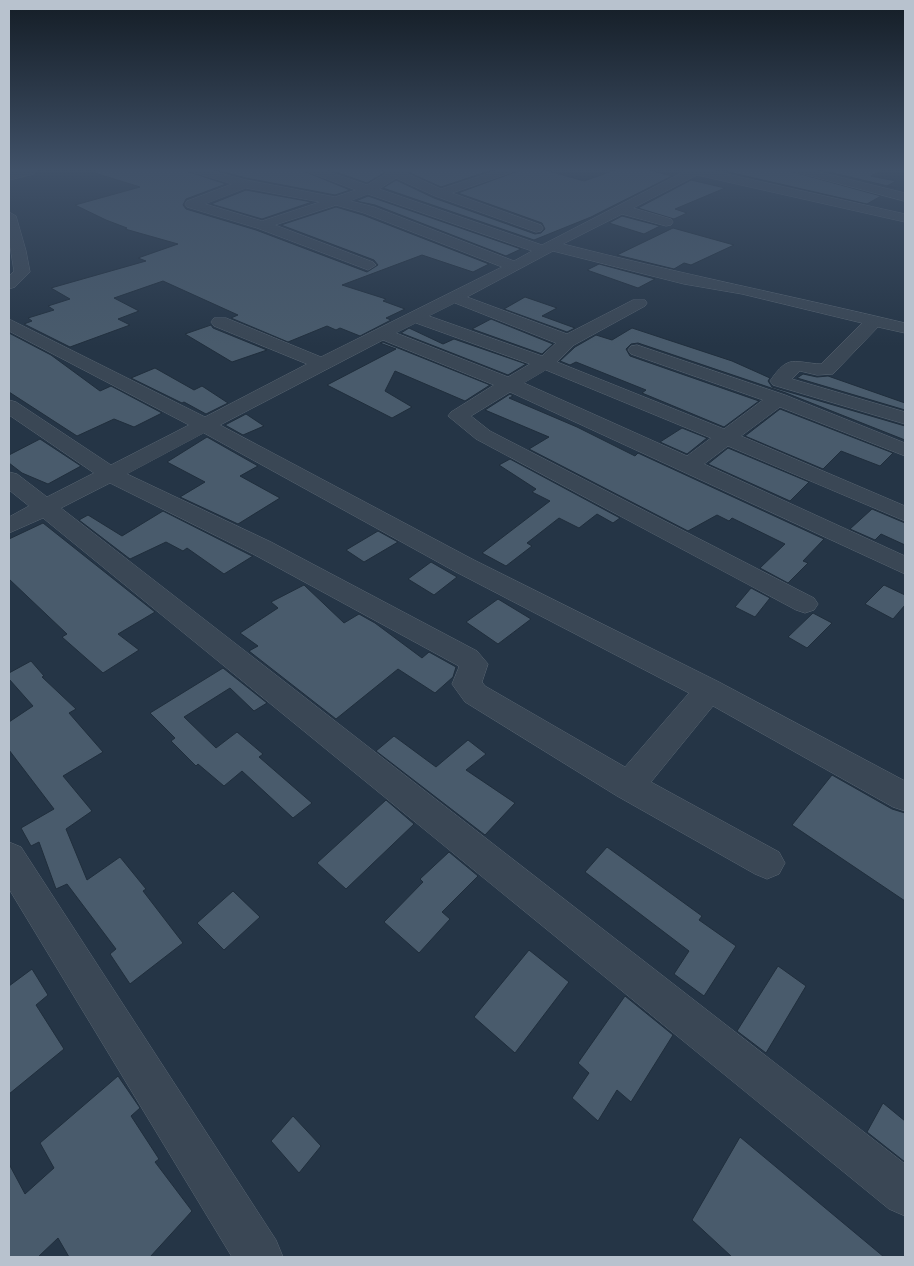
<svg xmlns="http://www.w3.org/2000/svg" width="914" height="1266" viewBox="0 0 914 1266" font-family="Jost,sans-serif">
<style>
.building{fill:#495b6c;stroke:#202e3c}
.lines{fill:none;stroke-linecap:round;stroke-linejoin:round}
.minor-casing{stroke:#586572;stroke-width:1}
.minor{fill:#3a4755;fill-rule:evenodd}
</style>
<rect width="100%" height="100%" fill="#253546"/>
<g class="building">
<path d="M96,168h81l49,16 -40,15 -3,6 3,4 70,21 111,42 11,-7 -4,-5 -93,-35 55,-18 27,8 126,49 -16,8 -51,-17 -80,30 44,14 -3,2 22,8 -19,9 5,2 -31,16 -20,-8 -4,2 -9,-4 -39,16 -57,-24 7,-3 -75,-34 -49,17 25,13 -21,8 12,6 -60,22 -46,-23 8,-3 -4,-3 26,-8 -6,-4 22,-7 -19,-11 95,-27 -8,-3 40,-14 -53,-15 2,-1 -21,-8 -31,-15 65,-18 -45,-14z"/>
<path d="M209,168h87l54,22 -15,5 -89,-17z"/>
<path d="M324,168h56l4,5 -17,10z"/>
<path d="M418,168h80l-57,19 -31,-14z"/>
<path d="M526,168h12l46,13 37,-13h21l30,8 -81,41 -57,23 -151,-52 13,-8 38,18 101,36 6,-1 4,-4 -3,-6 -84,-30z"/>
<path d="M729,168h50l102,28 -14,8 -139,-32z"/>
<path d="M812,168h74l-15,8 25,5 -9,5 9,2z"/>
<path d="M691,180l34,8 -50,21 12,4 -13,6 -36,-11z"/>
<path d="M246,190l66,12 -50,17 -51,-15z"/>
<path d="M368,196l153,53 -15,7 -131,-51 -19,-4z"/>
<path d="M622,216l38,10 -16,8 -35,-11z"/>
<path d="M673,228l61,17 -43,20 -7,-2 -10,6 -57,-14z"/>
<path d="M599,264l56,15 -17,9 -51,-18z"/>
<path d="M525,297l32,11 -15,8 33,12 -8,4 -63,-23z"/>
<path d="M491,319l62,25 -11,10 -70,-25z"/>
<path d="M211,325l2,3 54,22 -35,12 -47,-28z"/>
<path d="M409,328l34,16 11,-5 72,25 -18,11 -107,-42z"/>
<path d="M632,328l100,33 38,17 -2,3 4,6 133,39v14l-119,-47 -148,-50 -7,1 -5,5 4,7 129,45 -35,26 -82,-34 4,-3 -70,-28 -6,3 -10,-4 15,-14 21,-12 16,5z"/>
<path d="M9,333l42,22 49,36 11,-5 51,27 -28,14 -20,-8 -37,17 -68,-44z"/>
<path d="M383,342l107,43 -25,16 -70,-30 -10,20 27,16 -20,11 -65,-33 69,-36 -16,-6z"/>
<path d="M155,368l39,22 8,-4 26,17 -22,11 -22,-12 -2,1 -51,-25z"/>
<path d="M803,374l14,3 11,-1 77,27v7l-108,-32z"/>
<path d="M510,394l3,2 -4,2 68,29 58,29 3,-3 186,86 -21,22 5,2 -20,20 -28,-15 25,-24 -53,-26 -3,3 -12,-6 -29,16 -159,-82 20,-12 -64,-27z"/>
<path d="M780,409l113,44 -13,13 -39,-15 -18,18 -78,-33z"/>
<path d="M246,414l18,12 -21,9 -18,-10z"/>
<path d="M682,428l25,10 -20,16 -27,-12z"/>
<path d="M207,437l51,29 -18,10 40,22 -42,26 -58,-27 25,-15 -38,-20z"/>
<path d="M40,439l41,27 -33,18 -26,-11 -13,-10v-8z"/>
<path d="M728,448l81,34 -19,19 -82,-37z"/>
<path d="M510,459l110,59 -7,5 -16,-9 -18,14 -20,-10 -32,25 5,3 -26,20 -24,-13 68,-52 -18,-9 4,-3 -37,-24z"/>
<path d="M872,509l33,14v22l-24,-11 -6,6 -25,-11z"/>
<path d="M163,511l89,45h1l-29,18 -37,-26 -4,3 -17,-9 -36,17 -51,-39 9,-5 34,21z"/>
<path d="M43,523l112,89 -37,22 21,16 -36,23 -41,-36 5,-3 -58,-55v-40z"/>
<path d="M378,531l20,11 -34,20 -18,-12z"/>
<path d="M431,562l26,15 -23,18 -26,-16z"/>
<path d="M304,585l40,38 15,-9 16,9 47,35 7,-6 27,15 -3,10 -18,16 -37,-24 -62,50 -87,-68 9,-5 -18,-13 38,-25 -7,-6z"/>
<path d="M884,585l21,10v10l-12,14 -28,-15z"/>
<path d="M751,588l19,10 -15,19 -20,-10z"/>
<path d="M498,599l33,20 -33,25 -32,-22z"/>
<path d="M813,613l19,10 -25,25 -19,-11z"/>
<path d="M31,661l13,15 -2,1 34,32 -7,4 34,39 -40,24 29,35 -26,18 21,51 33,-23 26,32 -3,2 40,52 -53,41 -20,-30 6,-5 -49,-65 -11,5 -17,-47 -8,4 -10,-18 33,-19 -45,-59v-28l24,-16 -24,-27v-6z"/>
<path d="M223,668l44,35 -13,8 -24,-23 -46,29 32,31 21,-16 26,22 -4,3 53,46 -19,15 -51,-47 -18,15 -26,-22 -2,2 -25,-25 4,-3 -25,-25z"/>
<path d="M394,736l42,31 32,-27 18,14 -20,16 49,33 -30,32 -109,-84z"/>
<path d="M832,775l60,34 13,4v88l-113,-76z"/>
<path d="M386,800l28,24 -68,65 -29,-26z"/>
<path d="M607,847l95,69 -3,4 37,26 -32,50 -30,-22 15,-23 -104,-79z"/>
<path d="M449,852l29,24 -36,36 8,7 -31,34 -35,-31 39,-40 -3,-3z"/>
<path d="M233,891l27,26 -36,33 -27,-27z"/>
<path d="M529,950l40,32 -54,71 -41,-36z"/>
<path d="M778,966l28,20 -40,67 -29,-22z"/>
<path d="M32,969l16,26 -12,10 28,44 -55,45v-108z"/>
<path d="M625,996l48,39 -42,67 -14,-12 -19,31 -26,-23 17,-25 -11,-10z"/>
<path d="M118,1076l22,32 -9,8 28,43 -4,3 37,49 -42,46h-81l-11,-19 -20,19h-29v-93l16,30 29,-26 -14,-25z"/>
<path d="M883,1103l22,18v41l-38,-30z"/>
<path d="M293,1116l28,30 -22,27 -28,-32z"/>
<path d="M740,1137l144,120h-152l-40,-37z"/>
</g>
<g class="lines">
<defs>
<g id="minor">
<path d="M19,168h15l2,3 -2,3 -25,6v-8z"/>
<path d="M179,168h21l46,12 89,17 21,-7 -58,-22h19l50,17 20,-12 -5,-5h34l-10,5 35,16 64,-21h19l-72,25 89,32 2,3 -2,3 -5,1 -101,-36 -39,-18 -17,11 163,56 149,-77h9l205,46v8l-208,-47 -64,33 38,11 2,3 -2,3 -5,1 -44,-12 -59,30c114,29 229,52 342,79v10l-27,-6 -45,47 -16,1 -17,-4 -8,8 113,33v12l-132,-39 -3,-4c19,-28 24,-18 51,-17l41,-41 -120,-29 -58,-10 -131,-33 -86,46 100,37 66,-34h12l2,3 -2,3 -71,39 -17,17 167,67 39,-29 -132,-46 -3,-4 3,-4 6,-1 148,50 120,48v13l-125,-49 -39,29 164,70v15l-177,-75 -24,18 201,92v18l-395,-182 -39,24 19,15 324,167 4,6 -4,6 -9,3 -9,-3 -320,-171 -28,-23 3,-4 43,-27 -111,-45 -163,85 254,135 245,122 186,99v30l-12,-4 -180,-101 -62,76 128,70 6,11 -6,11 -12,5 -12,-5 -138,-78 -152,-94 -13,-18 7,-17 -2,-2 -204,-111 -143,-71 -49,25 844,656v52l-16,-7 -846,-691 -34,15v-16l20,-11 -20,-16v-18l8,2 30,23 47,-24 -85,-58v-15l7,2 95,63 78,-40 -180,-94v-12l196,98 102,-53 -93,-38 -3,-4 3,-4h12l95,39 181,-90 -138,-54 -28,-8 -61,20 98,37 3,3 -8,5 -5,-2 -106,-40 -70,-21 -2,-3 2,-3 45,-17zM246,188l74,14 -58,19 -57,-17zM368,194l164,57 -18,10 -140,-54 -24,-6zM455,303l101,40 -14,13 -113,-40zM416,323l114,41 -22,13 -112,-44zM546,370l165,68 -24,18 -163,-73zM204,433l252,139 233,121 -64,74 -140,-81 -3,-4 6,-18 -11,-13 -206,-109 -144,-68z"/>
<path d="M781,168h22l102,25v8z"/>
<path d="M9,212l7,4 10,35 4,21 -15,15 -6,2v-13l5,-5 -5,-31z"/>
<path d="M9,842l12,5 255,393 7,17h-51l-223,-368z"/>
</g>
</defs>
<use href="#minor" class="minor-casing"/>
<use href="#minor" class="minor"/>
</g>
<linearGradient id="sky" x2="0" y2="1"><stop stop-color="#141d26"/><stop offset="0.49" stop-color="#405168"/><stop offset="1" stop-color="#405168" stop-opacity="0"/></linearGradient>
<rect width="914" height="346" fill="url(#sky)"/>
<rect width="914" height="1266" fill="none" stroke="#b8c2ce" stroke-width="20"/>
</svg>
